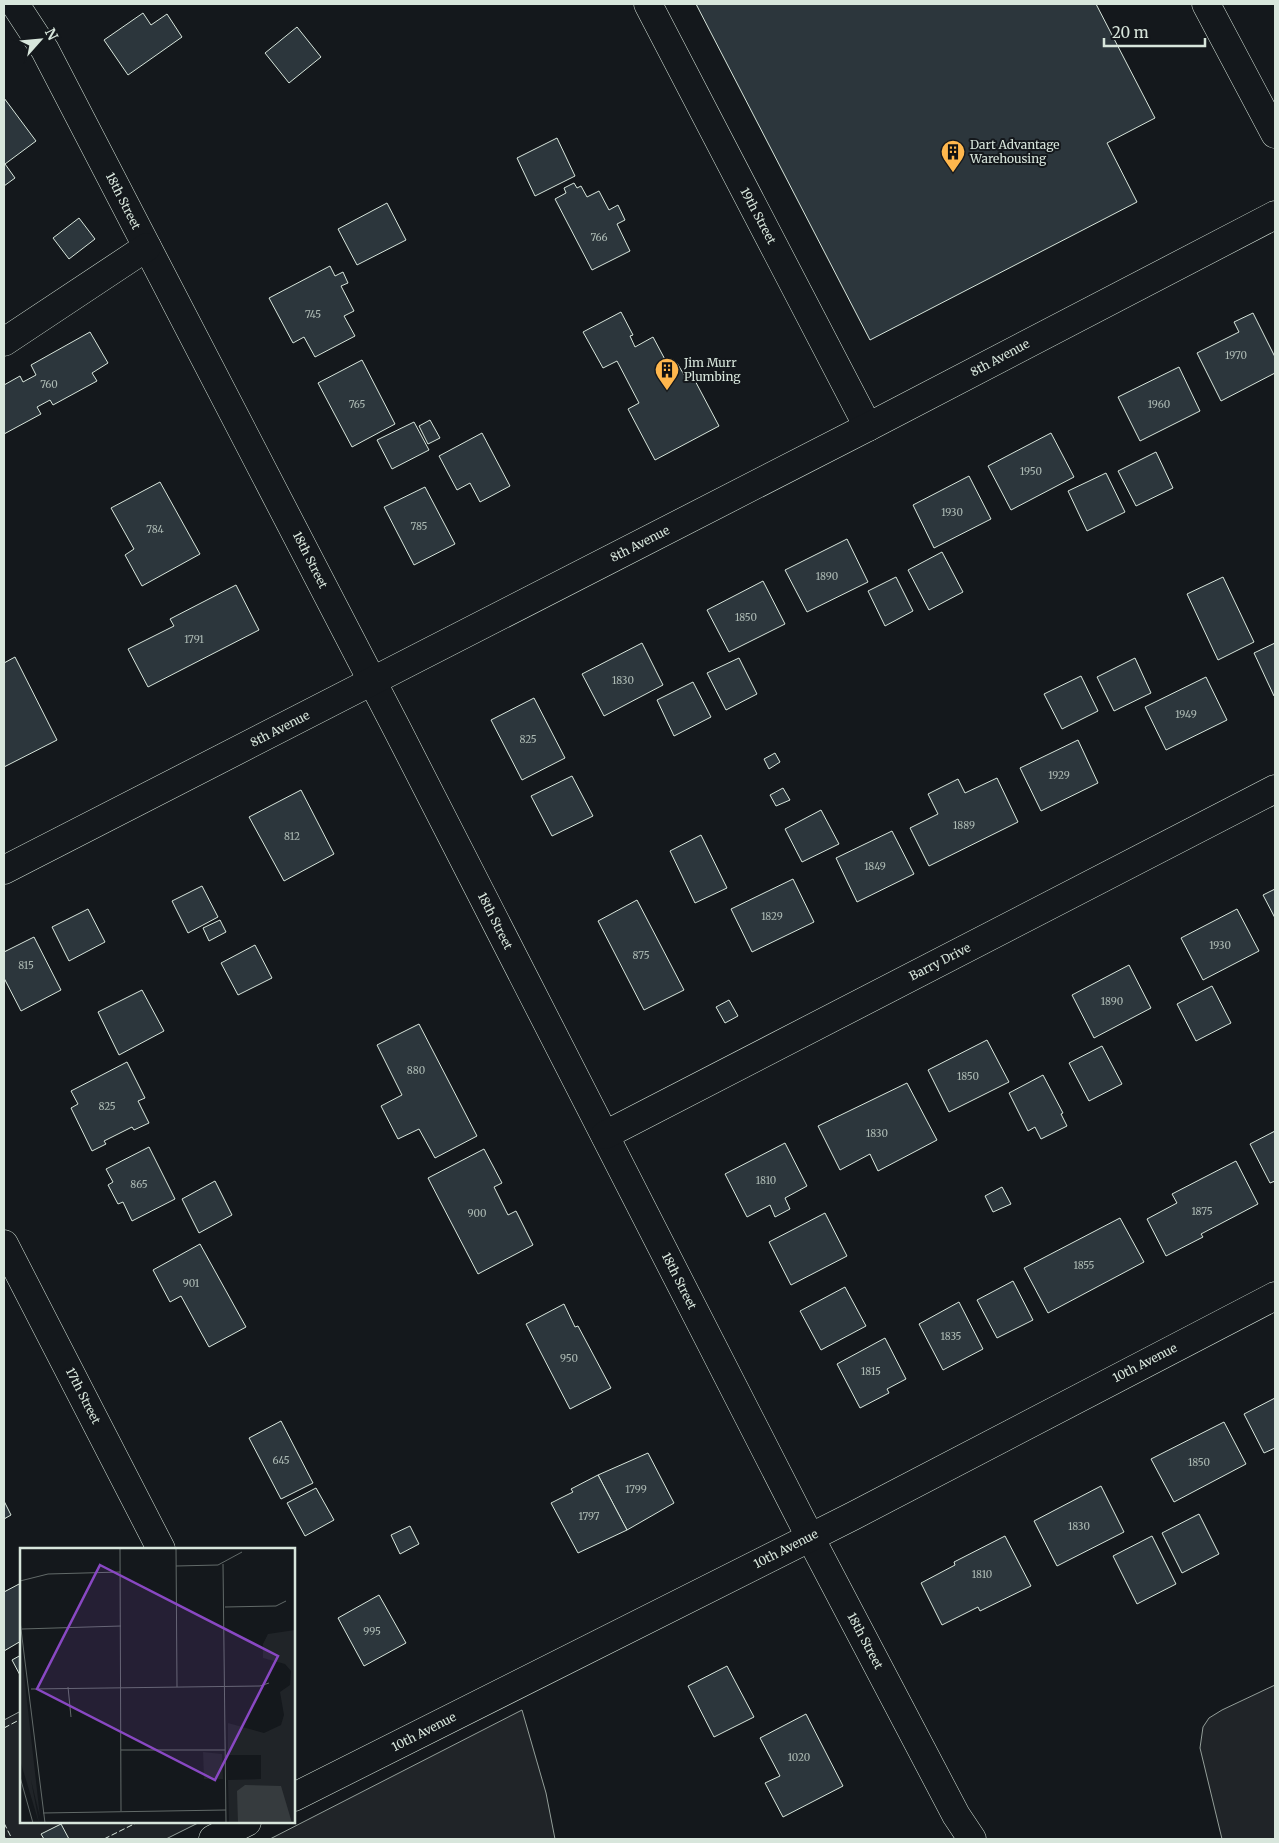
<svg xmlns="http://www.w3.org/2000/svg" width="1279" height="1843" viewBox="0 0 1279 1843" font-family="Merriweather,serif">
<style>
.green{fill:#202428;stroke:#939e99}
.building{fill:#2c363c;stroke:#d8e6dc}
.lines{fill:none;stroke-linecap:round;stroke-linejoin:round}
.minor-casing{stroke:#d8e6dc;stroke-width:29}
.minor{stroke:#14181c;stroke-width:28}
.fence{stroke:#d8e6dc;stroke-width:1;stroke-dasharray:6 2.5;stroke-linecap:butt}
.labels{text-anchor:middle;stroke-width:4;stroke-linejoin:round;paint-order:stroke}
.number-label{font-size:10px;fill:#adbab4}
.poi-label{font-size:12px;fill:#d8e6dc;stroke:#14181c;text-anchor:start}
.street-label{font-size:12px;fill:#d8e6dc;stroke:#14181c}
.inset-road{fill:none;stroke:#626a69;stroke-width:1}
.view{fill:#8948c3;fill-opacity:0.15;stroke:#8948c3;stroke-width:2.5}
.inset-edge{fill:none;stroke:#d8e6dc;stroke-width:2.5}
</style>
<rect width="100%" height="100%" fill="#14181c"/>
<g class="green">
<path d="M1275,1685v154h-53l-22,-91 3,-21 6,-9 13,-8z"/>
<path d="M522,1710l24,83 9,46h-285z"/>
<path d="M21,1711v111h179l-34,17h-160l-2,-3v-116z"/>
</g>
<g class="building">
<path d="M696,4h400l59,114 -48,25 30,59 -267,138z"/>
<path d="M143,13l8,12 16,-11 15,23 -54,38 -24,-35z"/>
<path d="M297,27l24,30 -32,26 -24,-30z"/>
<path d="M4,98l32,43 -31,23 10,14 -11,8z"/>
<path d="M557,138l18,38 -40,20 -18,-38z"/>
<path d="M574,183l3,5 4,-2 6,11 12,-6 10,19 9,-5 7,15 -8,4 13,27 -38,19 -37,-71 11,-6 -2,-5z"/>
<path d="M387,203l19,37 -49,25 -19,-36z"/>
<path d="M79,218l16,21 -26,20 -16,-21z"/>
<path d="M330,266l5,10 8,-4 5,11 -7,3 13,25 -10,5 11,20 -40,21 -11,-20 -11,6 -24,-45z"/>
<path d="M621,312l12,23 -3,1 5,11 18,-10 16,30 8,-4 9,15 6,-3 27,51 -64,34 -27,-51 11,-6 -22,-42 -14,7 -20,-36z"/>
<path d="M1253,313l22,44v16l-54,28 -24,-48 42,-21 -5,-10z"/>
<path d="M90,332l18,31 -16,10 5,8 -44,24 -3,-5 -13,7 4,7 -37,20v-49l16,-9 3,6 13,-7 -5,-10z"/>
<path d="M362,360l33,64 -43,23 -34,-64z"/>
<path d="M1179,367l21,44 -60,30 -22,-44z"/>
<path d="M430,420l10,18 -12,6 -9,-18z"/>
<path d="M414,422l15,28 -37,19 -15,-29z"/>
<path d="M482,433l28,53 -30,16 -10,-19 -13,7 -18,-34z"/>
<path d="M1051,433l23,44 -63,33 -23,-44z"/>
<path d="M1156,452l17,36 -37,18 -18,-35z"/>
<path d="M1106,473l19,39 -38,19 -19,-40z"/>
<path d="M969,476l22,43 -57,29 -21,-43z"/>
<path d="M160,482l40,72 -58,32 -17,-31 9,-6 -23,-41z"/>
<path d="M425,487l30,57 -41,21 -30,-58z"/>
<path d="M847,539l21,43 -61,30 -22,-42z"/>
<path d="M942,552l21,40 -34,18 -21,-40z"/>
<path d="M896,577l17,34 -28,15 -17,-35z"/>
<path d="M1223,577l31,65 -36,18 -31,-66z"/>
<path d="M763,581l22,43 -56,28 -22,-42z"/>
<path d="M236,585l23,45 -111,57 -20,-38 46,-23 -4,-7z"/>
<path d="M642,643l21,42 -59,31 -22,-42z"/>
<path d="M1275,643v53h-1l-20,-43z"/>
<path d="M15,657l42,83 -53,27v-104z"/>
<path d="M739,658l18,36 -31,16 -19,-37z"/>
<path d="M1135,658l16,35 -37,18 -17,-34z"/>
<path d="M1081,676l17,35 -36,18 -18,-35z"/>
<path d="M1206,677l21,43 -61,30 -21,-43z"/>
<path d="M693,682l18,35 -37,19 -17,-36z"/>
<path d="M534,698l31,60 -43,22 -31,-60z"/>
<path d="M1078,740l20,43 -57,28 -21,-43z"/>
<path d="M775,753l5,9 -11,7 -5,-10z"/>
<path d="M572,776l21,40 -41,20 -21,-40z"/>
<path d="M997,778l21,44 -89,44 -19,-38 28,-14 -10,-20 30,-15 7,14z"/>
<path d="M783,788l7,12 -14,6 -6,-11z"/>
<path d="M301,790l33,64 -50,27 -35,-64z"/>
<path d="M821,810l18,34 -37,18 -17,-33z"/>
<path d="M892,831l22,43 -57,28 -21,-44z"/>
<path d="M701,835l26,53 -32,15 -25,-52z"/>
<path d="M793,879l21,43 -62,30 -21,-43z"/>
<path d="M202,886l16,31 -30,16 -16,-32z"/>
<path d="M1275,889v29l-12,-23z"/>
<path d="M637,900l47,90 -40,20 -46,-89z"/>
<path d="M88,909l17,33 -36,19 -17,-34z"/>
<path d="M1237,909l22,42 -56,29 -22,-42z"/>
<path d="M220,920l6,12 -17,9 -6,-13z"/>
<path d="M34,937l27,53 -40,21 -17,-33v-26z"/>
<path d="M255,945l17,33 -34,17 -17,-32z"/>
<path d="M1129,965l22,43 -57,30 -22,-43z"/>
<path d="M1212,986l19,37 -35,18 -19,-37z"/>
<path d="M142,990l22,41 -45,24 -21,-43z"/>
<path d="M729,1000l9,16 -13,7 -9,-16z"/>
<path d="M419,1024l58,112 -42,22 -16,-29 -21,10 -17,-33 21,-11 -25,-50z"/>
<path d="M987,1040l22,42 -60,30 -21,-42z"/>
<path d="M1102,1046l20,38 -33,17 -20,-38z"/>
<path d="M127,1062l18,36 -7,3 11,22 -15,7 -2,-3 -28,14 2,3 -14,7 -21,-43 7,-4 -7,-13z"/>
<path d="M1043,1075l20,38 -2,1 6,12 -26,13 -6,-12 -7,4 -19,-38z"/>
<path d="M907,1083l30,57 -59,31 -8,-17 -30,16 -22,-44z"/>
<path d="M1275,1131v50l-5,2 -20,-39z"/>
<path d="M785,1143l22,43 -22,12 5,11 -15,8 -5,-12 -23,12 -22,-43z"/>
<path d="M149,1147l26,52 -43,22 -9,-19 -5,2 -10,-19 5,-3 -7,-13z"/>
<path d="M484,1149l18,34 -8,4 14,28 8,-4 17,34 -55,29 -50,-96z"/>
<path d="M1236,1161l22,43 -57,30 2,3 -37,19 -19,-37 30,-16 -5,-9z"/>
<path d="M215,1181l17,34 -33,18 -17,-34z"/>
<path d="M1002,1187l9,17 -18,8 -8,-16z"/>
<path d="M825,1213l22,43 -56,29 -22,-43z"/>
<path d="M1120,1218l24,44 -96,51 -24,-45z"/>
<path d="M200,1244l46,83 -37,20 -28,-51 -11,6 -17,-32z"/>
<path d="M1013,1281l20,39 -36,18 -20,-38z"/>
<path d="M845,1287l21,39 -45,24 -21,-39z"/>
<path d="M959,1302l24,47 -40,21 -24,-46z"/>
<path d="M564,1304l11,23 3,-1 33,62 -41,21 -44,-85z"/>
<path d="M885,1338l21,41 -19,10 2,4 -29,15 -23,-44z"/>
<path d="M1275,1398v50l-11,5 -20,-39z"/>
<path d="M281,1421l32,62 -32,16 -32,-61z"/>
<path d="M1224,1422l22,42 -72,38 -23,-43z"/>
<path d="M648,1453l26,50 -47,27 -29,-55z"/>
<path d="M598,1475l29,55 -49,23 -27,-50 22,-11 -2,-3z"/>
<path d="M1101,1486l23,46 -67,34 -23,-45z"/>
<path d="M316,1488l18,32 -29,16 -18,-33z"/>
<path d="M4,1501l7,14 -7,4z"/>
<path d="M1199,1514l20,40 -37,19 -20,-40z"/>
<path d="M410,1526l9,18 -19,10 -9,-19z"/>
<path d="M1005,1536l26,50 -51,25 -2,-4 -36,18 -21,-42 34,-18 -1,-3z"/>
<path d="M1152,1536l24,48 -39,20 -24,-48z"/>
<path d="M21,1583v58l-17,10v-59z"/>
<path d="M379,1595l27,48 -42,23 -26,-48z"/>
<path d="M21,1655v22l-9,-17z"/>
<path d="M727,1666l27,51 -40,20 -26,-51z"/>
<path d="M806,1714l37,72 -60,31 -18,-34 15,-7 -20,-38z"/>
<path d="M61,1824l8,15h-25l-3,-5z"/>
</g>
<g class="lines">
<defs>
<g id="minor">
<path d="M15,4l30,46 352,679 413,808 146,278 16,24"/>
<path d="M648,4l220,423"/>
<path d="M1206,4l69,130"/>
<path d="M4,342l143,-95"/>
<path d="M4,870l864,-443 407,-212"/>
<path d="M605,1135l670,-346"/>
<path d="M4,1244l157,305"/>
<path d="M294,1797l559,-281 422,-220"/>
<path d="M213,1839l34,-17"/>
</g>
</defs>
<use href="#minor" class="minor-casing"/>
<use href="#minor" class="minor"/>
<g class="fence">
<path d="M4,1728l17,-9"/>
<path d="M4,1823l8,16"/>
<path d="M104,1839l34,-17"/>
</g>
</g>
<defs>
<symbol id="building-pin" viewBox="-11 -11 22 30"><path d="M0 17L-7.5 6A9.5 9.5 0 1 1 7.5 6Z" fill="#ffb74d" stroke="#14181c"/><path d="M-4-6H4V6H1V3H-1V6H-4ZM-2.5-4.3h1.7v1.8h-1.7ZM.8-4.3h1.7v1.8H.8ZM-2.5-1h1.7V.8h-1.7ZM.8-1h1.7V.8H.8Z" fill="#111"/></symbol>
</defs>
<g fill-rule="evenodd">
<use href="#building-pin" x="939" y="138" width="28" height="38"/>
<use href="#building-pin" x="653" y="356" width="28" height="38"/>
</g>
<g class="labels">
<g class="number-label">
<text x="599" y="241">766</text>
<text x="313" y="318">745</text>
<text x="1236" y="359">1970</text>
<text x="49" y="388">760</text>
<text x="357" y="408">765</text>
<text x="1159" y="408">1960</text>
<text x="1031" y="475">1950</text>
<text x="952" y="516">1930</text>
<text x="419" y="530">785</text>
<text x="155" y="533">784</text>
<text x="827" y="580">1890</text>
<text x="746" y="621">1850</text>
<text x="194" y="643">1791</text>
<text x="623" y="684">1830</text>
<text x="1186" y="718">1949</text>
<text x="528" y="743">825</text>
<text x="1059" y="779">1929</text>
<text x="964" y="829">1889</text>
<text x="292" y="840">812</text>
<text x="875" y="870">1849</text>
<text x="772" y="920">1829</text>
<text x="1220" y="949">1930</text>
<text x="641" y="959">875</text>
<text x="26" y="969">815</text>
<text x="1112" y="1005">1890</text>
<text x="416" y="1074">880</text>
<text x="968" y="1080">1850</text>
<text x="107" y="1110">825</text>
<text x="877" y="1137">1830</text>
<text x="766" y="1184">1810</text>
<text x="139" y="1188">865</text>
<text x="1202" y="1215">1875</text>
<text x="477" y="1217">900</text>
<text x="1084" y="1269">1855</text>
<text x="191" y="1287">901</text>
<text x="951" y="1340">1835</text>
<text x="569" y="1362">950</text>
<text x="871" y="1375">1815</text>
<text x="281" y="1464">645</text>
<text x="1199" y="1466">1850</text>
<text x="636" y="1493">1799</text>
<text x="589" y="1520">1797</text>
<text x="1079" y="1530">1830</text>
<text x="982" y="1578">1810</text>
<text x="372" y="1635">995</text>
<text x="799" y="1761">1020</text>
</g>
<g class="poi-label">
<text x="970" y="149">Dart Advantage<tspan x="970" dy="14">Warehousing</tspan></text>
<text x="684" y="367">Jim Murr<tspan x="684" dy="14">Plumbing</tspan></text>
</g>
<g class="street-label">
<text transform="translate(123 201) rotate(63)" y="4">18th Street</text>
<text transform="translate(758 216) rotate(62)" y="4">19th Street</text>
<text transform="translate(1000 358) rotate(-28)" y="4">8th Avenue</text>
<text transform="translate(640 544) rotate(-27)" y="4">8th Avenue</text>
<text transform="translate(310 560) rotate(63)" y="4">18th Street</text>
<text transform="translate(280 729) rotate(-27)" y="4">8th Avenue</text>
<text transform="translate(495 921) rotate(63)" y="4">18th Street</text>
<text transform="translate(940 962) rotate(-27)" y="4">Barry Drive</text>
<text transform="translate(679 1281) rotate(63)" y="4">18th Street</text>
<text transform="translate(1145 1363) rotate(-27)" y="4">10th Avenue</text>
<text transform="translate(83 1396) rotate(63)" y="4">17th Street</text>
<text transform="translate(786 1549) rotate(-27)" y="4">10th Avenue</text>
<text transform="translate(865 1641) rotate(62)" y="4">18th Street</text>
<text transform="translate(424 1732) rotate(-27)" y="4">10th Avenue</text>
</g>
</g>
<g transform="translate(20 1548)">
<rect width="275" height="275" fill="#14181c"/>
<path d="M275,82v193h-66l-1,-43 33,-1v-24h-33v-32l36,10 17,-8 3,-10 -4,-23 10,-7 1,-14 -6,-7 -22,-6v-14l5,-10zM0,91l20,178 -9,-37 8,43 -19,-63zM183,204l19,2 1,25h-19z" fill="#202428"/>
<path d="M225,237l36,1 11,37h-54l-1,-32z" fill="#363b3e"/>
<path class="inset-road" d="M100,0l1,263M156,0l1,139M203,16l3,259M156,18l42,-1 24,-13M0,33l28,-7 72,-2M205,59l51,-1 10,-5M0,73l25,202M2,81l99,-3M48,139l3,30M11,141l229,-3 9,-3M101,202h104M0,229l13,46M23,265l183,-3"/>
<path class="view" d="M80,17l178,91 -63,124 -178,-91z"/>
<rect width="275" height="275" class="inset-edge"/>
</g>
<rect width="1279" height="1843" fill="none" stroke="#d8e6dc" stroke-width="10"/>
<g transform="translate(40 40) rotate(63)" stroke="#14181c" stroke-width="4" paint-order="stroke">
<path d="M0-4L9 19L0 12L-9 19Z" fill="#d8e6dc"/>
<text y="-8" font-size="14" font-weight="bold" text-anchor="middle" fill="#d8e6dc">N</text>
</g>
<path d="M1104 38v8h101v-8" fill="none" stroke="#d8e6dc" stroke-width="2.5"/>
<text x="1112" y="38" font-size="15" fill="#d8e6dc" stroke="#14181c" stroke-width="4" paint-order="stroke">20 m</text>
</svg>
